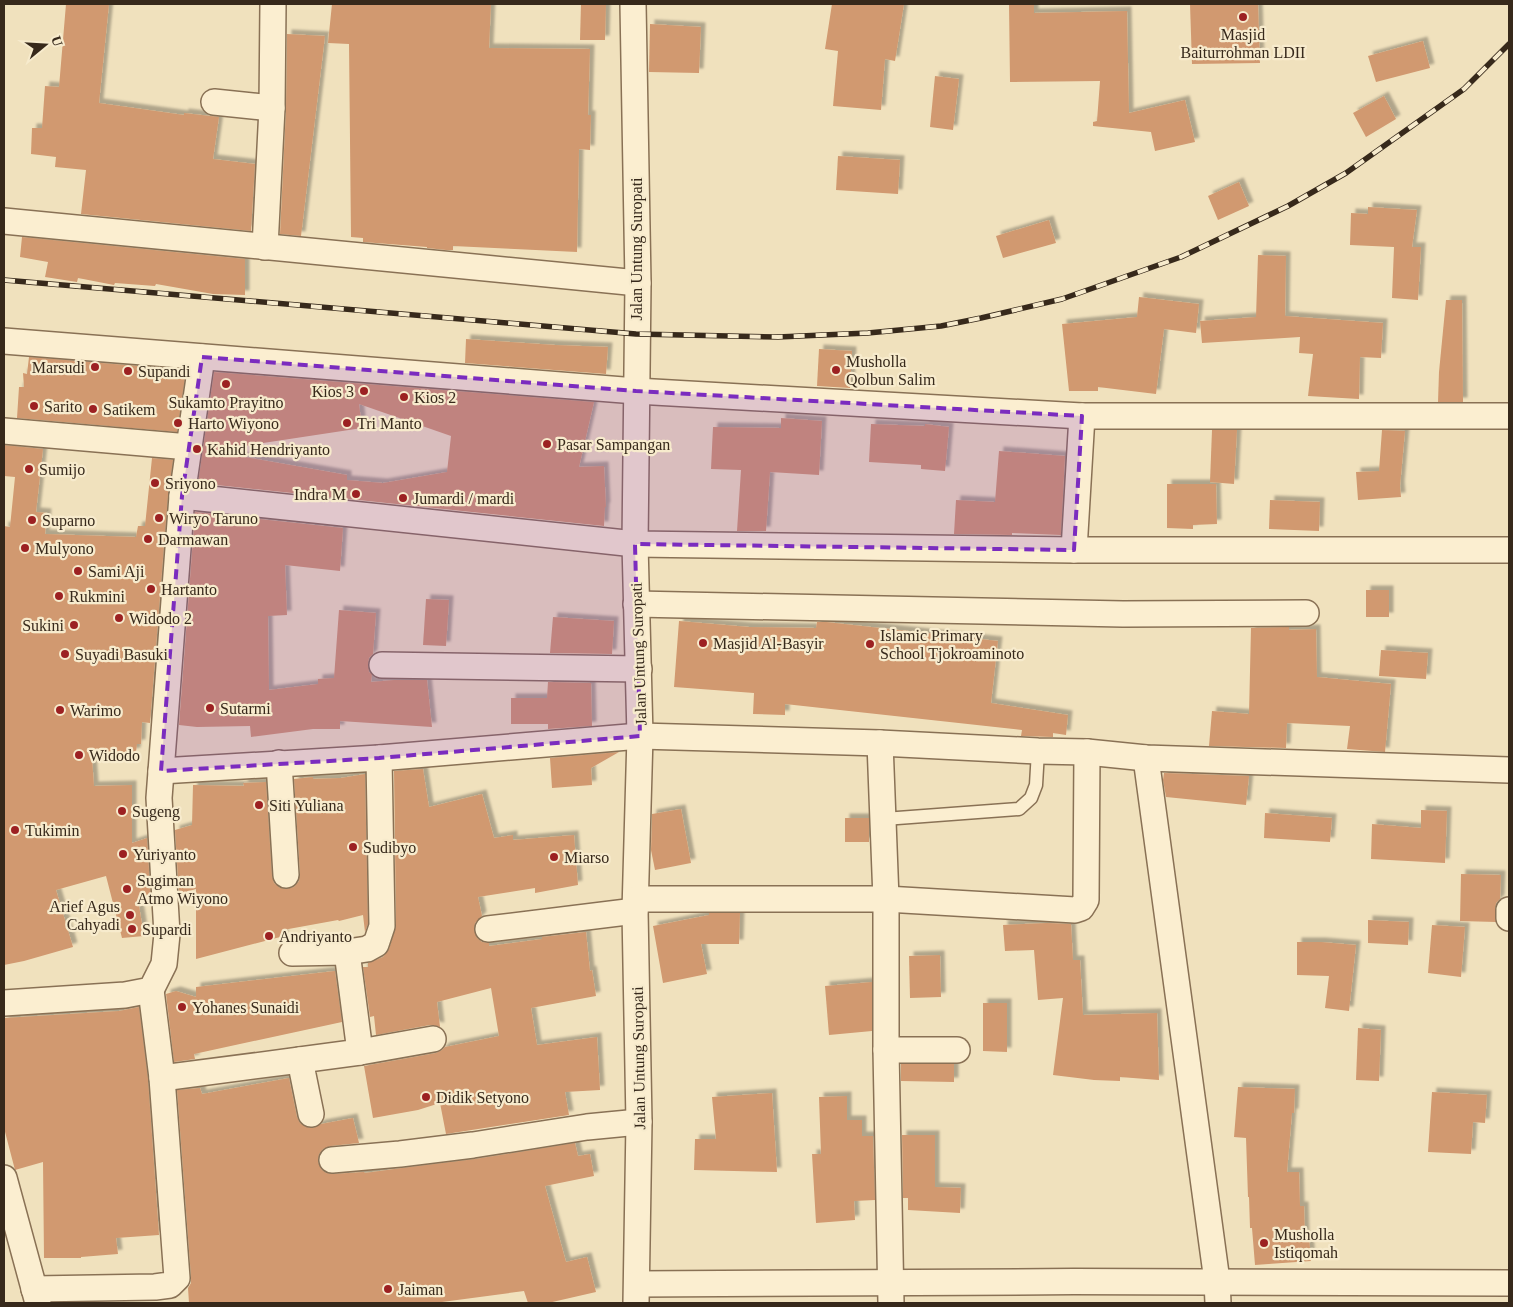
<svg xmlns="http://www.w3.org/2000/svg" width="1513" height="1307" viewBox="0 0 1513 1307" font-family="'Times New Roman',serif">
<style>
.building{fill:#d19970;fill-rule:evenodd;filter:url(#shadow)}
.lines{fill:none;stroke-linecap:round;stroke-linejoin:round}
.lane-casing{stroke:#897155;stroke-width:15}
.street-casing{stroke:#897155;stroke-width:28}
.lane{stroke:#fbeed0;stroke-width:12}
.street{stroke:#fbeed0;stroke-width:25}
.rail-casing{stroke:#37291b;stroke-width:5.5}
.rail{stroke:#f7ebcd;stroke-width:4;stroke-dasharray:11;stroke-linecap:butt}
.marked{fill:#7b2cbf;fill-opacity:0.2;stroke:#7b2cbf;stroke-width:4;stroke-dasharray:10 6;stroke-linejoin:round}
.poi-dot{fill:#9c2122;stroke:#f7ebcd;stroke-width:2}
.labels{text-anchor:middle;stroke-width:4.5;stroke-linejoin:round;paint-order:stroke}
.poi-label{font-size:16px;fill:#37291b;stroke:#f7ebcd;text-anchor:start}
.street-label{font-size:16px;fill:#37291b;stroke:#f7ebcd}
</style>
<defs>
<filter id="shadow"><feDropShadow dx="4.5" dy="-4.5" stdDeviation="1" flood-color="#0004"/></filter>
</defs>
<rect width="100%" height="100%" fill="#f0e1bd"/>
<g class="building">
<path d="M66,4h43l-10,99 85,12v-2l35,4 -6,42 42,5 -4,67 -170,-17 5,-44 -31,-3 1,-10 -25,-3 1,-26h10l3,-42 14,1z"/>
<path d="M332,4h159l-2,44 101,1 -2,66h3l-1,35 -11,-1 -2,103 -124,-6v4h-7l-19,-2v-1l-64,-5v-4l-12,-1 -2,-193 -21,-1z"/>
<path d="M581,4h25l-1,36h-25z"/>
<path d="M832,4h72l-9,57 -10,-2 -4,51 -48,-4 5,-55 -13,-2z"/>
<path d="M1009,4h25v9l93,-2 2,102 56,-13 10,42 -40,9 -4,-19 -58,-6v-4l4,-1 3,-40 -90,1z"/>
<path d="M1190,4h68l2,59 -68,1z"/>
<path d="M650,24l51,3 -2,46 -50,-1z"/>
<path d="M287,34l38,2 -24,200 -21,-2 6,-125z"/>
<path d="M1423,41l7,27 -54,14 -8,-26z"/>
<path d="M935,76l24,3 -6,51 -23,-3z"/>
<path d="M1384,96l12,23 -30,18 -13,-24z"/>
<path d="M838,156l62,4 -2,34 -62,-4z"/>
<path d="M1239,182l10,24 -31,14 -10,-24z"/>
<path d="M1368,207l49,3 -5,37h9l-3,53 -26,-2 2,-51 -44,-2 1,-32 17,1z"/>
<path d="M1049,220l7,23 -53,15 -7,-22z"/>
<path d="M22,237l223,22v36l-32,-1 -57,-10 -1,2 -40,-3 -1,2 -36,-7 -1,4 -32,-5 3,-15 -28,-5z"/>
<path d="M1258,255l28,1 -1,60 98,7 -2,35 -21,-1 -1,42 -51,-3 5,-42 -14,-1 1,-16 -98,6 -2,-22 56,-4z"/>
<path d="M1139,297l60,7 -3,29 -32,-4 -8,65 -58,-7v4h-29l-7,-67 75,-7z"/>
<path d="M1446,300h16l1,102h-25l1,-30z"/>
<path d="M466,339l89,6 53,2 -2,27 -141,-11z"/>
<path d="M819,349l33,2 -2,37 -33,-2z"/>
<path d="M29,357l157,13 -9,62 -160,-14 2,-31h5l-1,-14 4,1z"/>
<path d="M214,372l380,30 -15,65 25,-1 2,41h-1l-1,19 -406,-43zM359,404l92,32 -4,36 -64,11 -36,-3v-5l-136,-24 151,-23z"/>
<path d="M781,418l41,3 -3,54 -49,-3 -4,59h-29l4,-61 -30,-1 2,-42 68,1z"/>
<path d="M871,424l54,2v-2l24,3 -4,44 -24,-2v-4l-52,-3z"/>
<path d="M1212,430h25l-3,54 -24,-2z"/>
<path d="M1382,430l23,1 -5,55 1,11 -43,3 -2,-28 23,-1z"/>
<path d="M4,445l39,4 -7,63 11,1 -2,21 91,3 2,-11h7l7,-68 21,2 -5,35 -18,228 -8,-1 -1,22h-4l-1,8 -44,6 2,28 38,-1v58l15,-5 4,65 -12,3 5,30 -22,2 -16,-62 -50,14 17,57 -49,14 -20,4v-439l6,1 5,-50 -11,-1z"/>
<path d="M999,451l66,5 -4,79 -49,-2v2l-58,-1 2,-34 39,2z"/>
<path d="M1167,484h49l1,40 -24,1v4l-26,-1z"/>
<path d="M1270,500l50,2 -1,29 -50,-2z"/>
<path d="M195,512l148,16 -3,43 -55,-6 2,50 -19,1 1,74 49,-6v-5l16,-1 5,-68 37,3 -3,41 -4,4 -1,6 1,8 3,2 -1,8 23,-2h33l5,47 -92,-6v8h-27l-62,8 -1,-11 -53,1 -18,-2z"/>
<rect x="1366" y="590" width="23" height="27"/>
<path d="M426,599l23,1 -3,46 -23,-1z"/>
<path d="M553,617l61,4 -2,33 -62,-1z"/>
<path d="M679,621l70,6 67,1 1,-6h9l172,19 -7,62 77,12 -2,20 -13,-2v4l-32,-1 1,-6 -237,-26v11l-32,-1 1,-21 -80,-6z"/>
<path d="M1289,627v3l27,-1 1,48 74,7 -6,68 -38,-3 3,-23 -63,-3 -1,25 -77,-2 3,-35 37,3 2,-86z"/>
<path d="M1381,650l47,3 -2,26 -47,-3z"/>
<path d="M548,682l43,1 1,43 -44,3v-5h-37v-26h36z"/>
<path d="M619,752l-28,16 1,17 -40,3 -2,-30z"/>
<path d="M423,769l6,38 53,-13 12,44 19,-3v5l61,-5 4,50 -43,8v-5l-57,9 4,19 -7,7 -1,7 3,8 5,4 7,1v3l53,-7v-2l44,-5 4,39 2,-1 4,26 -65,12 6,37 60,-8 3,53 -35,2 4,23 -123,19 -6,-31 -22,7 -45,8 -9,-52 72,-13 6,-3 3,-3 54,-11 -8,-48 -54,14 3,25 -10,-2 -54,10 -2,-19 -4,1 -7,-50h5v-4l15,-6 6,-8 7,-23 -2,-155z"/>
<path d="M1164,773l85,3 -3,29 -80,-8 -3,-17z"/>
<path d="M365,774l3,150 -3,8 -2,-17 -24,6 -1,-1 -55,10 1,6 -88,23v-70l-17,5 -4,-64 17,-5 1,-40 51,1 -1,-3 23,-1 6,94 2,7 6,5 6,1 8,-2 5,-6 1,-7 -6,-95 19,-2v2l28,-1z"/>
<path d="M681,809l10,54 -36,7 -4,-20 1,-36z"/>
<path d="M1421,810l26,1 -2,52 -74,-4 1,-35 49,4z"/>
<path d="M1265,813l67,5 -2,24 -66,-4z"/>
<rect x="845" y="818" width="24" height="24"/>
<path d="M1461,874l40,1 -1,24 -4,4 -1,7 1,12 -36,-1z"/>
<path d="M709,913h31l-1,31h-38l6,30 -44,9 -10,-57 56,-11z"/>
<path d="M1368,920l41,2 -1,23 -40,-2z"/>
<path d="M1047,923l24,1 2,36h7l3,55 74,-2 2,67 -39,-3v4l-26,-1 -41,-5 10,-77 -25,2 -4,-50 -29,1 -2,-26z"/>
<path d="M1432,925l33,2 -4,50 -33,-4z"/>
<path d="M1297,942h24l35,3 -7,66 -24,-3 4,-32 -32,-1z"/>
<path d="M940,955l1,42 -31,1 -1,-42z"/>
<path d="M335,971l7,51 -148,32 1,5 -21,3 -8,-68 10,-3 20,6v-10z"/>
<path d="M872,982v49l-43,4 -4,-49z"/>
<path d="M983,1003h24v49l-24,-1z"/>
<path d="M139,1007l9,72 11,156 -43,3 2,16 -37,3v1h-37l-1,-96 -28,8 -11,-42v-110l115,-7z"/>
<path d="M1358,1028l23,2 -2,51 -23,-1z"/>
<path d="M901,1064h53v18l-53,-1z"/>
<path d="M289,1078l8,39 3,6 6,4 7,1 8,-4 32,-6 6,25 -28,3 -8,3 -4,5 -1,8 3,7 5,4 7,1 31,-2 1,1 37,-5 73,-9 100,-16 3,13 12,-2 4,22 -49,10 21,76 21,-5 9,35 -48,11h-20l-4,-12 -82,11v1h-253l-1,-15 3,-5v-6l-14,-187 23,-2 2,6z"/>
<path d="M1238,1087l57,2 -1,24h-2l-5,59h12l1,34h4l1,32 4,-1 2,24 -56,4 -3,-37h-2l-1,-31h-1l-2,-59 -12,-1z"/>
<path d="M1432,1092l55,3 -2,28 -12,-1 -2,32 -43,-2z"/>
<path d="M772,1093l5,79 -83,-2 1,-31h21l-4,-42z"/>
<path d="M847,1096v24h15v16h11l2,64 -21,1 1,19 -39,3 -4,-69h9l-2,-57z"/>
<path d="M902,1135h33v52l26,1 -1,25 -52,-3v-12h-5z"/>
</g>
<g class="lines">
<defs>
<path id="lane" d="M884,819l135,-10 12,-11 5,-13 2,-34"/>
<g id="street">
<path d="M633,4l5,279 -3,261 5,192 -5,175 4,211 -3,181"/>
<path d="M214,102l58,6"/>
<path d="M4,221l634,62"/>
<path d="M265,247l7,-139 1,-104"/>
<path d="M4,341l632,50 446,25h427"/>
<path d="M4,431l185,16"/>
<path d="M182,496l453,48 439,6h435"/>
<path d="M1074,550l8,-134"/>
<path d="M636,604l487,10 183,-1"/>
<path d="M382,665l257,4"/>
<path d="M880,743l6,156v151l5,253"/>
<path d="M1146,758l71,523 1,22"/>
<path d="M279,763l7,112"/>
<path d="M161,771l218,-13 261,-22 240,7 158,8 49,1 59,6 363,12"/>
<path d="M637,899h249l189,11 6,-2 5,-8 1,-148"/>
<path d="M1509,918v-8"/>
<path d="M488,929l147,-18"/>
<path d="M292,953l55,-1 20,-3 9,-5 6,-18 -3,-168"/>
<path d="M4,1003l121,-8 26,-5 13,-26 3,-30 -8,-136 23,-302 20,-139"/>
<path d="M886,1050h71"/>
<path d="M360,1052l73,-13"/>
<path d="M162,1078l138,-18"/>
<path d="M311,1114l-11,-54 60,-8 -13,-100"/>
<path d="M332,1160l68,-6 73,-9 114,-18 52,-5"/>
<path d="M4,1178l34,125"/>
<path d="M637,1284c291,-3 581,-3 872,-1"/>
<path d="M34,1289l121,-2 15,-2 7,-7 -15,-200 -11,-88"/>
</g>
</defs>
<use href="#lane" class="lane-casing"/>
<use href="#street" class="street-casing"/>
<use href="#lane" class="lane"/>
<use href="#street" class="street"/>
<defs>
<path id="rail" d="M4,280l632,54 142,3 90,-4 73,-7 40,-8 81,-19 119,-42 107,-51 58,-33 118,-84 45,-45"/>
</defs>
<use href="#rail" class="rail-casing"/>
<use href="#rail" class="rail"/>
</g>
<path class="marked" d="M202,357l434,34 446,25 -8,134 -439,-6 5,192 -261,22 -218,13 21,-275z"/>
<g class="poi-dot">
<circle cx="1243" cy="17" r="5"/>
<circle cx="95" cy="367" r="5"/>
<circle cx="836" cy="370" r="5"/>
<circle cx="128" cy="371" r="5"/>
<circle cx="226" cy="384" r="5"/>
<circle cx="364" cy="391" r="5"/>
<circle cx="404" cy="397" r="5"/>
<circle cx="34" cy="406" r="5"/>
<circle cx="93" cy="409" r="5"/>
<circle cx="178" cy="423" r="5"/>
<circle cx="347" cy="423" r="5"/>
<circle cx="547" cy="444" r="5"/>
<circle cx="197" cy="449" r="5"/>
<circle cx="29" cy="469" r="5"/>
<circle cx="155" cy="483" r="5"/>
<circle cx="356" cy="494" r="5"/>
<circle cx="403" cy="498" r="5"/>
<circle cx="159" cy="518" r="5"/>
<circle cx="32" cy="520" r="5"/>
<circle cx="148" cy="539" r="5"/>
<circle cx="25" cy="548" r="5"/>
<circle cx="78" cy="571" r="5"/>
<circle cx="151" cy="589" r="5"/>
<circle cx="59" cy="596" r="5"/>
<circle cx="119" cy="618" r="5"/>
<circle cx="74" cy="625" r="5"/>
<circle cx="703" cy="643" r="5"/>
<circle cx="870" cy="644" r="5"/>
<circle cx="65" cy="654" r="5"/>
<circle cx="210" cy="708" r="5"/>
<circle cx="60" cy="710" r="5"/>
<circle cx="79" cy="755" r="5"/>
<circle cx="259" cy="805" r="5"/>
<circle cx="122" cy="811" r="5"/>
<circle cx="15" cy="830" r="5"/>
<circle cx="353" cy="847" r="5"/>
<circle cx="123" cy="854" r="5"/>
<circle cx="554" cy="857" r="5"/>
<circle cx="127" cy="889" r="5"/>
<circle cx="130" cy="915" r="5"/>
<circle cx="132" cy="929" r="5"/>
<circle cx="269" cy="936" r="5"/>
<circle cx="182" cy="1007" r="5"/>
<circle cx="426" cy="1097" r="5"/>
<circle cx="1264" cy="1243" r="5"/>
<circle cx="388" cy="1289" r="5"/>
</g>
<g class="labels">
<g class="poi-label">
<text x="1243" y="40" text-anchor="middle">Masjid<tspan x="1243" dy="18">Baiturrohman LDII</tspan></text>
<text x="846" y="367">Musholla<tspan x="846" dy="18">Qolbun Salim</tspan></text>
<text x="85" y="373" text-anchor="end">Marsudi</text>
<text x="138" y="377">Supandi</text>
<text x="354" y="397" text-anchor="end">Kios 3</text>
<text x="414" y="403">Kios 2</text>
<text x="226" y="408" text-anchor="middle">Sukamto Prayitno</text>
<text x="44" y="412">Sarito</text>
<text x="103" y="415">Satikem</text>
<text x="188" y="429">Harto Wiyono</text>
<text x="357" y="429">Tri Manto</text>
<text x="557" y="450">Pasar Sampangan</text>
<text x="207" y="455">Kahid Hendriyanto</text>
<text x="39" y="475">Sumijo</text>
<text x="165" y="489">Sriyono</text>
<text x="346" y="500" text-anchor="end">Indra M</text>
<text x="413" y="504">Jumardi / mardi</text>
<text x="169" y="524">Wiryo Taruno</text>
<text x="42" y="526">Suparno</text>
<text x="158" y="545">Darmawan</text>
<text x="35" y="554">Mulyono</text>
<text x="88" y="577">Sami Aji</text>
<text x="161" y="595">Hartanto</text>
<text x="69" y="602">Rukmini</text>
<text x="129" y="624">Widodo 2</text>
<text x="64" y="631" text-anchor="end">Sukini</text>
<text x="880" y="641">Islamic Primary<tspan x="880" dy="18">School Tjokroaminoto</tspan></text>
<text x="713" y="649">Masjid Al-Basyir</text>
<text x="75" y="660">Suyadi Basuki</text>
<text x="220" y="714">Sutarmi</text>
<text x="70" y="716">Warimo</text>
<text x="89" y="761">Widodo</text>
<text x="269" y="811">Siti Yuliana</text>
<text x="132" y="817">Sugeng</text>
<text x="25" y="836">Tukimin</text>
<text x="363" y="853">Sudibyo</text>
<text x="133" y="860">Yuriyanto</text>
<text x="564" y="863">Miarso</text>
<text x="137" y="886">Sugiman<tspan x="137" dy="18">Atmo Wiyono</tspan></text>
<text x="120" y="912" text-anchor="end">Arief Agus<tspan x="120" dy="18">Cahyadi</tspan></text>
<text x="142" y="935">Supardi</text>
<text x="279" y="942">Andriyanto</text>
<text x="192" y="1013">Yohanes Sunaidi</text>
<text x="436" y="1103">Didik Setyono</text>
<text x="1274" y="1240">Musholla<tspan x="1274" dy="18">Istiqomah</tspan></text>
<text x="398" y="1295">Jaiman</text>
</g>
<g class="street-label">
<text transform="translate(636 249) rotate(-90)" y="6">Jalan Untung Suropati</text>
<text transform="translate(638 654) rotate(-92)" y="6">Jalan Untung Suropati</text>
<text transform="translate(638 1058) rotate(-91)" y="6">Jalan Untung Suropati</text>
</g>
</g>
<rect width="1513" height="1307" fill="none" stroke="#37291b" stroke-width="10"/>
<g transform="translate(45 45) rotate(72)" stroke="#f7ebcd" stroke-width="4" paint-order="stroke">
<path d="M0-4L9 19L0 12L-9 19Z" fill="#37291b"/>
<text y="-8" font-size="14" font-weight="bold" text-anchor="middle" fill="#37291b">U</text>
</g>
</svg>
